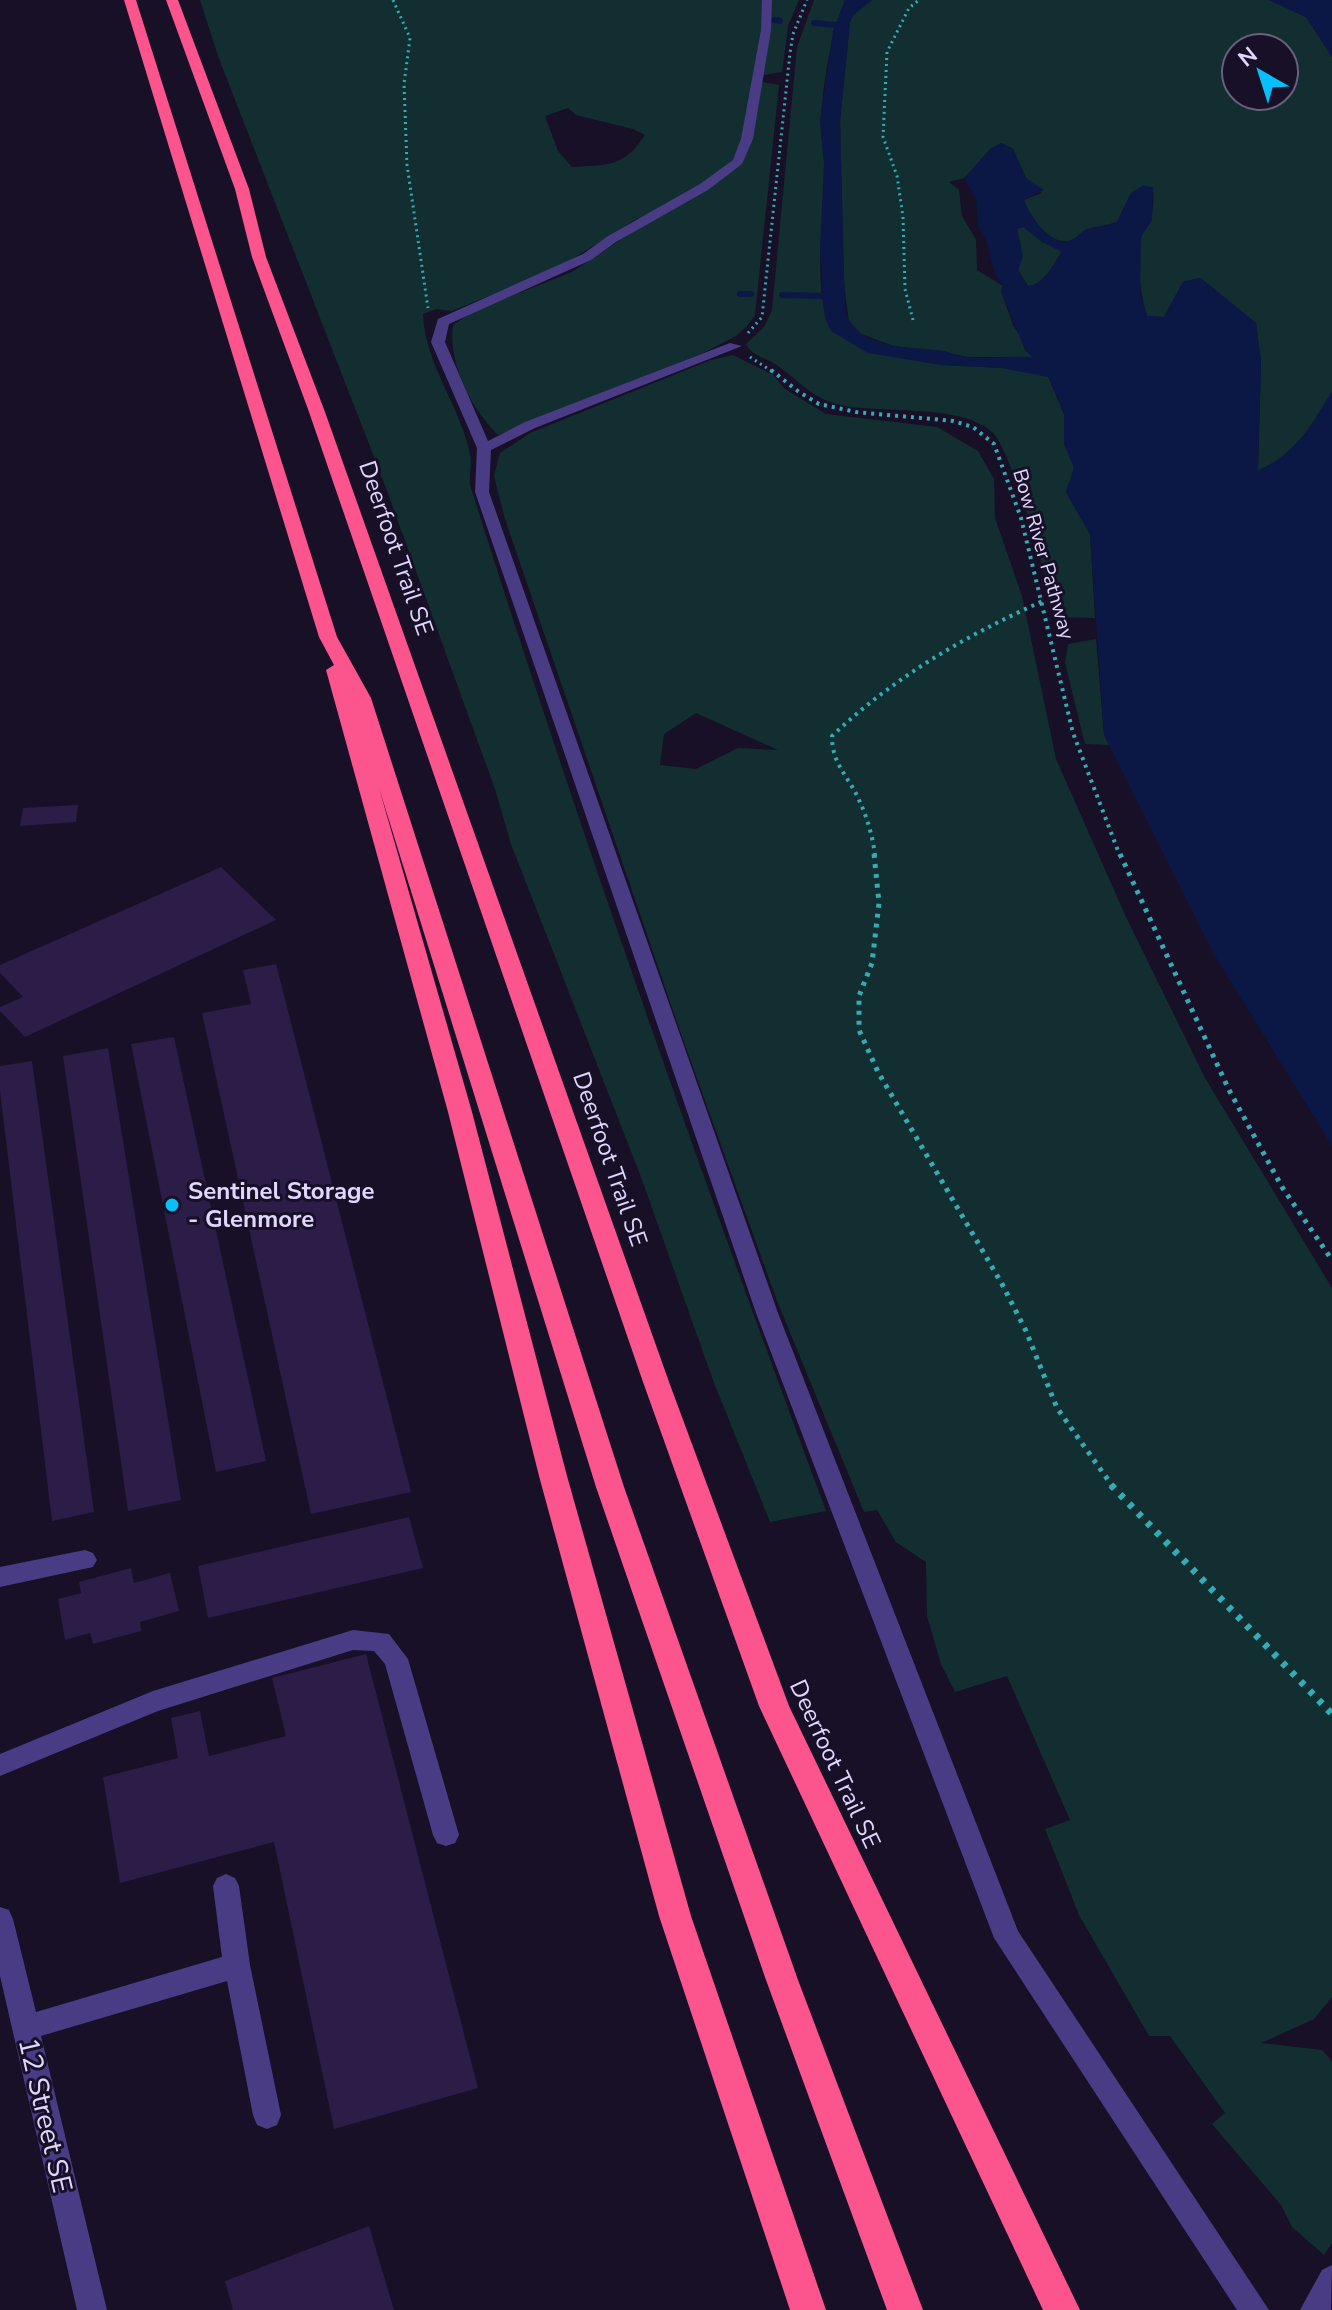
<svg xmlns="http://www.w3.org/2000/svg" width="1332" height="2310" viewBox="0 0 1332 2310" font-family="'Nunito Sans',sans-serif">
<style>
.green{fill:#132e31;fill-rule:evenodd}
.water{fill:#0b1845;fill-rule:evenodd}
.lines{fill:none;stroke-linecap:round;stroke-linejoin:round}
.stream{stroke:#0b1845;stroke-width:6}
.building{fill:#2b1c48}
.path-far3{stroke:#32acb7;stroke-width:3;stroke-dasharray:2 4;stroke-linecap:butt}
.path-far2{stroke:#32acb7;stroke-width:4;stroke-dasharray:3 5;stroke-linecap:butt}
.path-far1{stroke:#32acb7;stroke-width:5;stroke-dasharray:4 6;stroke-linecap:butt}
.path{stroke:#32acb7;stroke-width:7;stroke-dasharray:5 8;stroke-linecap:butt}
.minor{fill:#493c85;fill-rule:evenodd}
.highway{fill:#fc548c;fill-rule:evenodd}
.poi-dot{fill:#06bffb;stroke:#171027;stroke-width:3}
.labels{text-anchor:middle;stroke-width:6;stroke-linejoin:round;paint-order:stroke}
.far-street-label{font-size:20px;fill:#e1d7fe;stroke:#171027}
.street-label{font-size:24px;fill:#e1d7fe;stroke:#171027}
.poi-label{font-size:24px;font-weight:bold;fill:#e1d7fe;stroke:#171027;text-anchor:start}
.near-street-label{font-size:28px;fill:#e1d7fe;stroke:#171027}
</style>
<rect width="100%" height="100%" fill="#171027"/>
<g class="green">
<path d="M200,0h599l-11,26 -6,46 -18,3 -2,7 17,3 -24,230 -8,11 -11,10 -33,17 -205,82c-27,-27 -50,-71 -45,-110l21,-14 98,-39 77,-51 -11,-3 -80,50 -106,43 -15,-2 -14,5c2,51 37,91 47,140 2,9 -1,21 0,31 109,345 230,687 356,1026l-56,11 -56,-139 -73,-206 -130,-333 -16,-55 -112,-309 -165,-424zM568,108l8,7 57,14 12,6c-21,32 -37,30 -73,32l-14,-16 -13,-35z"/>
<path d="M814,0h31c-14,37 -22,79 -24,119 -1,14 2,29 3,43 2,48 -14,128 8,170l109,33 61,3 46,8 16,38 10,55 -8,23 24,42 5,84 -39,-1c-9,-34 -43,-166 -64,-185 -33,-30 -114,-17 -156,-28 -25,-7 -40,-26 -61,-40 -10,-6 -24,-9 -29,-20l18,-17 8,-17 25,-263z"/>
<path d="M872,0h397l37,17 26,40v335c-22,35 -35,61 -74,79l3,-109 -5,-39 -56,-45 -17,4 -19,35 -17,-1c-6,-19 -13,-62 -5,-81 9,-21 13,-22 11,-48l-22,6 -14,29c-9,3 -17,4 -25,6 -9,2 -15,11 -23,13 -20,5 -40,-26 -45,-41l18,-7 -16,-15 -13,-29 -12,-6 -37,35 -15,4 10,8 3,26 14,24 1,30 26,16 -2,5 12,34 20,32h-66l-25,-6 -46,-4 -35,-13 -12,-12 -5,-37 -4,-164 10,-99 3,-7zM1236,48h48v48h-48z"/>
<path d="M1023,227l39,24c-9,14 -17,33 -34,35l-10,-16 4,-14 -5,-28z"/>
<path d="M733,355l40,20 12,14 41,25 111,13 41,24 16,28 1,39 27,78 34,163 70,158 79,161 127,210v709l-18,22 -53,24 61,7 10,11v182l-8,12 -32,-28 -11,-22 -69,-81 13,-11 -55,-77h-21l-70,-121 -34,-86 25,-9 -63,-144 -52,16 -14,-28 -14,-48 -1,-54 -30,-20 -19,-32 -13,2 -87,-211 -97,-270 -175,-512 -11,-43 6,-23 30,-20 181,-73zM696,713l82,37 -40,-2 -42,21 -36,-4 4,-31z"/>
<path d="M1096,639l8,96 5,10 -24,-1 -20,-81 3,-19z"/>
</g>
<g class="water">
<path d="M845,0h27l-19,15 -3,7 -10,99 5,189c12,41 65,36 99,41 8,2 16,6 24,6 21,2 43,-1 64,0l-7,-7 -24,-59 2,-5c-16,-17 -11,-46 -25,-59l-2,-28 -12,-21 27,-30 10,-5 12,6 13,29 18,12 -20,10c5,15 25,45 45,41 6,-1 11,-8 16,-11 10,-4 22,-4 32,-8l14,-29 13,-8 9,3 -1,32 -11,17 -1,56 7,23 17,1 19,-35 18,-4 55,45 5,39 -3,108c37,-14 54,-46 74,-78v754l-117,-190 -111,-221 -14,-201 -24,-42 8,-24 -10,-24v-30l-16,-37 -46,-9 -61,-3 -73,-12 -37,-22 -6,-13 -2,-17 -3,-53 4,-85 -4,-42 13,-90zM1023,227l19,15 20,10c-9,13 -18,33 -34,34l-10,-16 5,-14 -6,-27z"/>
<path d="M1269,0h63v57l-26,-40z"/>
</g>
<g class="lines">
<g class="stream">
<path d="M774,20l6,1"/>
<path d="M814,23l22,2"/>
<path d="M740,294h11"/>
<path d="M782,295l41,1"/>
</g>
</g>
<g class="building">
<path d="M78,805l-2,17 -56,4 3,-18z"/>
<path d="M221,867l55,53 -251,117 -25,-26v-4l23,-10 -23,-24v-8z"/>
<path d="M276,964l135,528 -100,22 -109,-501 49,-9 -8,-34z"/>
<path d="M174,1037l92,424 -50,11 -85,-428z"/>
<path d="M108,1048l73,452 -53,11 -65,-455z"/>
<path d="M32,1061l62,451 -42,9 -52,-430v-25z"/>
<path d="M409,1517l14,51 -215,50 -10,-52z"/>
<path d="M131,1568l3,15 36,-10 9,38 -39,11 1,9 -48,13 -3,-11 -25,7 -7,-41 23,-6 -2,-11z"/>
<path d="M366,1654l112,434 -144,41 -60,-287 -154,41 -17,-106 75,-19 -7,-40 29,-7 9,45 77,-20 -14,-58z"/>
<path d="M369,2226l25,84h-161l-8,-29z"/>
</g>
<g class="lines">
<g class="path-far3">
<path d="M393,0l17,38 -6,46 3,81 21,143"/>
<path d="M913,320l-8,-31 -2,-72 -6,-41 -14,-39 4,-85 22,-44 10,-8"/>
<path d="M748,333l14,-16 28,-264 3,-19 14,-34"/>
<path d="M750,357l23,15"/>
</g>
<g class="path-far2">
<path d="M771,370l28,22 20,12 37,8 97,9 20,6 21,17 27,74 52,215 47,123"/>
<path d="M875,856c-2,-19 -8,-39 -16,-56 -11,-25 -27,-35 -27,-64 62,-59 133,-100 211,-135"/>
</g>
<g class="path-far1">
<path d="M874,854l5,49 -7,60 -13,33v34l19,42 124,212 24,47 31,77 56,79"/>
<path d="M1120,854l109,236 53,97 50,73"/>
</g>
<path class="path" d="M1111,1485l221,229"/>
<g class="minor">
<path d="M762,0h10l-1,30 -18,109 -11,25 -34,26 -92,52 -25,18 -142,64 -4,18 43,99 37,-19 205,-79 12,3 -207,82 -44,22 -2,42 289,821 240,618 251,379h-32l-243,-372 -238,-625 -281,-821 2,-44 -46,-106 7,-23 145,-65 25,-18 92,-52 33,-24 8,-21 20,-109z"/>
<path d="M85,1550l8,3 4,7 -4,7 -93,20v-20z"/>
<path d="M353,1630l36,4 19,25 51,176 -4,8 -9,3 -9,-3 -4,-8 -48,-171 -11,-13 -21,-1 -195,61 -158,65v-22l153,-63z"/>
<path d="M226,1874l9,4 4,8 11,79 31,150 -4,10 -10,4 -10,-4 -4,-10 -26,-134 -186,55 66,274h-30l-77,-334v-69l9,3 4,9 23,93 186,-55 -9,-71 4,-8z"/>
<path d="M1332,2265l-1,45h-31l22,-40z"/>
</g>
<g class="highway">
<path d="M124,0h12l201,637 34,61 253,789 174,493 125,330h-36l-121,-330 -170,-493 -217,-699 93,324 95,364 124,440 135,394h-36l-131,-394 -120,-440 -91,-364 -122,-442 8,-5 -15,-28z"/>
<path d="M166,0h12l71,189 17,68 59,155 344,970 120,324 291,604h-37l-284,-604 -116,-324 -334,-970 -57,-155 -17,-68z"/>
</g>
</g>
<circle class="poi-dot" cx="172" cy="1205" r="8"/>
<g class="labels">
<g class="far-street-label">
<text transform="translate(1044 554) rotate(74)" y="7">Bow River Pathway</text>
</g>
<g class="street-label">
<text transform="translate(396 548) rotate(71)" y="8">Deerfoot Trail SE</text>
<text transform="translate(610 1159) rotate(71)" y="8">Deerfoot Trail SE</text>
<text transform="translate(835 1764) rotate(65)" y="8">Deerfoot Trail SE</text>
</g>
<g class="poi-label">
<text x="188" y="1199">Sentinel Storage<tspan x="188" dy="28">- Glenmore</tspan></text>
</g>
<g class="near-street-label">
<text transform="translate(46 2115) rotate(77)" y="10">12 Street SE</text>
</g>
</g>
<g transform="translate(1260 72) rotate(321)"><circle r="38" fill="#171027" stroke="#68607d" stroke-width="2"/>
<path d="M0-6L14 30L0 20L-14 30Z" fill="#06bffb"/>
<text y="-12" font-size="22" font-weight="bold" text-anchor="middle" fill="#e1d7fe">N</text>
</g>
</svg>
